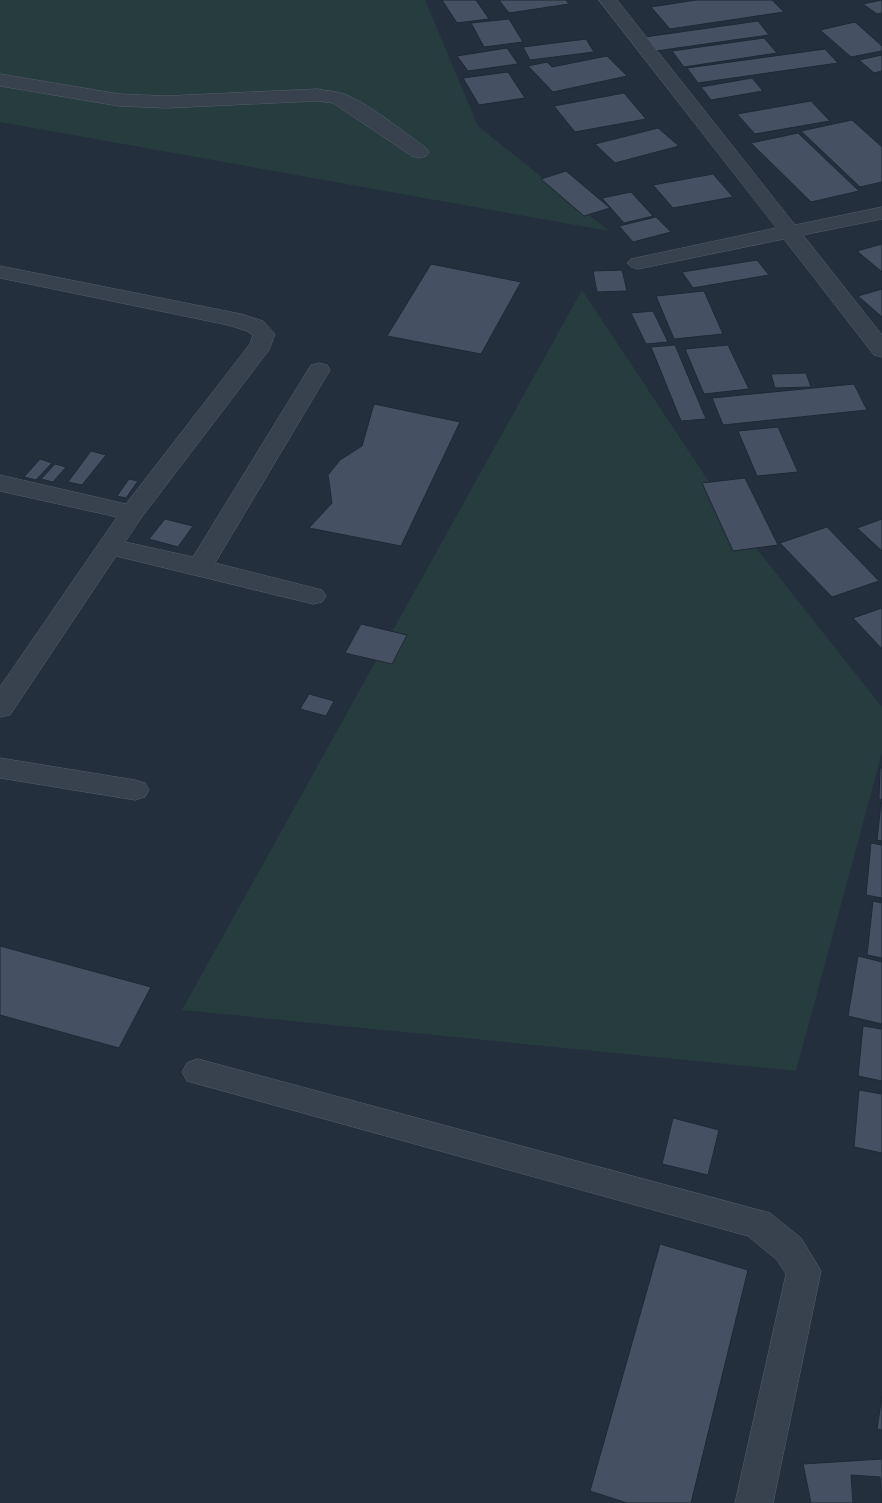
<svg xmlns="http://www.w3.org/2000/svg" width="882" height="1503" viewBox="0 0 882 1503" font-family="'Roboto Condensed',sans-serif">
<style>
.green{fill:#263c3f}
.building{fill:#455162;stroke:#1f2835}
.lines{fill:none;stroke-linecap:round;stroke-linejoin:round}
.minor-casing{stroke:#565f6c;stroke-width:1}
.minor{fill:#38414e;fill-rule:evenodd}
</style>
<rect width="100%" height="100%" fill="#242f3e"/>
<g class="green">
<path d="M0,0h425l53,126 131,105 -609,-109z"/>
<path d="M582,290l155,234 145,183v46l-86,318 -614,-61z"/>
</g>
<g class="building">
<path d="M442,0h34l13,19 -32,4z"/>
<path d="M499,0h67l3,4 -60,9z"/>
<path d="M696,0h76l12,12 -114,17 -19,-22z"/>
<path d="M882,0v13l-5,1 -14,-10z"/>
<path d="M509,19l14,23 -39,5 -13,-24z"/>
<path d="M758,21l11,14 -113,16 -11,-14z"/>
<path d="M855,22l27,24v5l-31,6 -31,-27z"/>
<path d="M764,38l13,15 -93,14 -12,-16z"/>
<path d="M586,39l8,13 -64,8 -7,-13z"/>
<path d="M507,48l11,16 -50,7 -11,-15z"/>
<path d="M825,49l13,14 -140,20 -11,-15z"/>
<path d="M882,55v16l-8,2 -15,-13z"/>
<path d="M607,56l20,20 -74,16 -25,-26 19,-4 5,5z"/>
<path d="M508,72l17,26 -46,7 -16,-27z"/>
<path d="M752,78l11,13 -52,9 -10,-13z"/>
<path d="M624,93l22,26 -71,13 -21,-26z"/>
<path d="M811,101l19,20 -75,13 -18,-20z"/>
<path d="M852,120l30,27v35l-22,5 -59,-56z"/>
<path d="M658,128l21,18 -64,17 -20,-19z"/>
<path d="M798,133l61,58 -48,11 -60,-59z"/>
<path d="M566,171l44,37 -26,8 -43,-37z"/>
<path d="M713,174l20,23 -60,11 -20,-23z"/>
<path d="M631,192l22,24 -29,7 -22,-25z"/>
<path d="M656,217l15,15 -38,10 -14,-16z"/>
<path d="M882,244v28l-25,-21z"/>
<path d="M757,260l12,15 -76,13 -11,-16z"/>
<path d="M431,264l90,18 -40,72 -94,-18z"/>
<path d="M622,270l5,21 -30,1 -4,-21z"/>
<path d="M882,289v28l-24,-21z"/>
<path d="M704,291l19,43 -49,5 -18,-43z"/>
<path d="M653,311l15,31 -22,2 -15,-31z"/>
<path d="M675,345l31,74 -25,2 -30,-74z"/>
<path d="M728,345l21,44 -45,5 -19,-45z"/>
<path d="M806,373l5,14 -36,1 -4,-14z"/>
<path d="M854,384l13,26 -144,15 -11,-27z"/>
<path d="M374,404l86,18 -59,124 -92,-18 23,-25 -4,-28 12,-15 22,-14z"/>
<path d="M778,427l20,45 -41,4 -19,-45z"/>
<path d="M91,451l15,4 -24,30 -14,-3z"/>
<path d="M40,459l12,4 -16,17 -12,-3z"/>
<path d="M55,464l11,3 -13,15 -12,-3z"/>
<path d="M745,478l33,67 -45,6 -31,-68z"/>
<path d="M129,479l9,2 -12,17 -9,-2z"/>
<path d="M165,519l28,7 -15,21 -29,-8z"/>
<path d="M882,519v32l-25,-23z"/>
<path d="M827,527l52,54 -47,16 -52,-54z"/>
<path d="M882,608v41l-29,-31z"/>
<path d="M361,624l46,11 -15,29 -47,-11z"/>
<path d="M309,694l25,7 -8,15 -26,-7z"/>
<path d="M880,768h2v32l-3,-1z"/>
<path d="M881,803h1v38l-5,-1z"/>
<path d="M871,843l11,2v53l-16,-3z"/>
<path d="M873,901l9,2v55l-15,-3z"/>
<path d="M0,946l151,41 -32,61 -119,-33z"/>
<path d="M858,956l24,6v62l-34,-8z"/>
<path d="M863,1026l19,3v52l-24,-5z"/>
<path d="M859,1090l23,4v59l-28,-6z"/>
<path d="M673,1118l46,12 -11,45 -46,-11z"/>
<path d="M660,1244l88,26 -57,233h-64l-37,-12z"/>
<path d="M882,1396v34l-5,-1z"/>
<path d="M882,1459v44l-2,-26 -29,-2 2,28h-42l-8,-39z"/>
</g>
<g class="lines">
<defs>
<g id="minor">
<path d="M599,0h18l178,225 87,-18v12l-79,16 79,100v22l-8,-2 -90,-116 -146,30 -7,-2 -4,-4 4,-4 145,-31z"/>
<path d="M0,74l119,20 47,2 151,-7c9,2 19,2 27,5 24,9 60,38 82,54l3,4 -3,4 -7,2 -7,-2 -79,-53 -16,-2 -151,7 -47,-2 -119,-20z"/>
<path d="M0,266l241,48 22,7 12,13 -6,16 -128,168 -16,24 68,15 118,-192 8,-2 8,2 3,5 -115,193 107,27 4,6 -4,6 -9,2 -197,-48 -106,159 -10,2v-30l117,-170 -117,-26v-16l126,29 124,-160 3,-9 -6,-4 -19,-6 -228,-47z"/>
<path d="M0,758l135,22 10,3 4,7 -4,7 -10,3 -135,-22z"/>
<path d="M198,1059l572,154 31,25 20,33 -48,232h-38l51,-229 -9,-14 -29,-24 -561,-155 -5,-9 5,-9z"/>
</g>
</defs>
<use href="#minor" class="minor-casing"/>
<use href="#minor" class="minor"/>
</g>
</svg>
